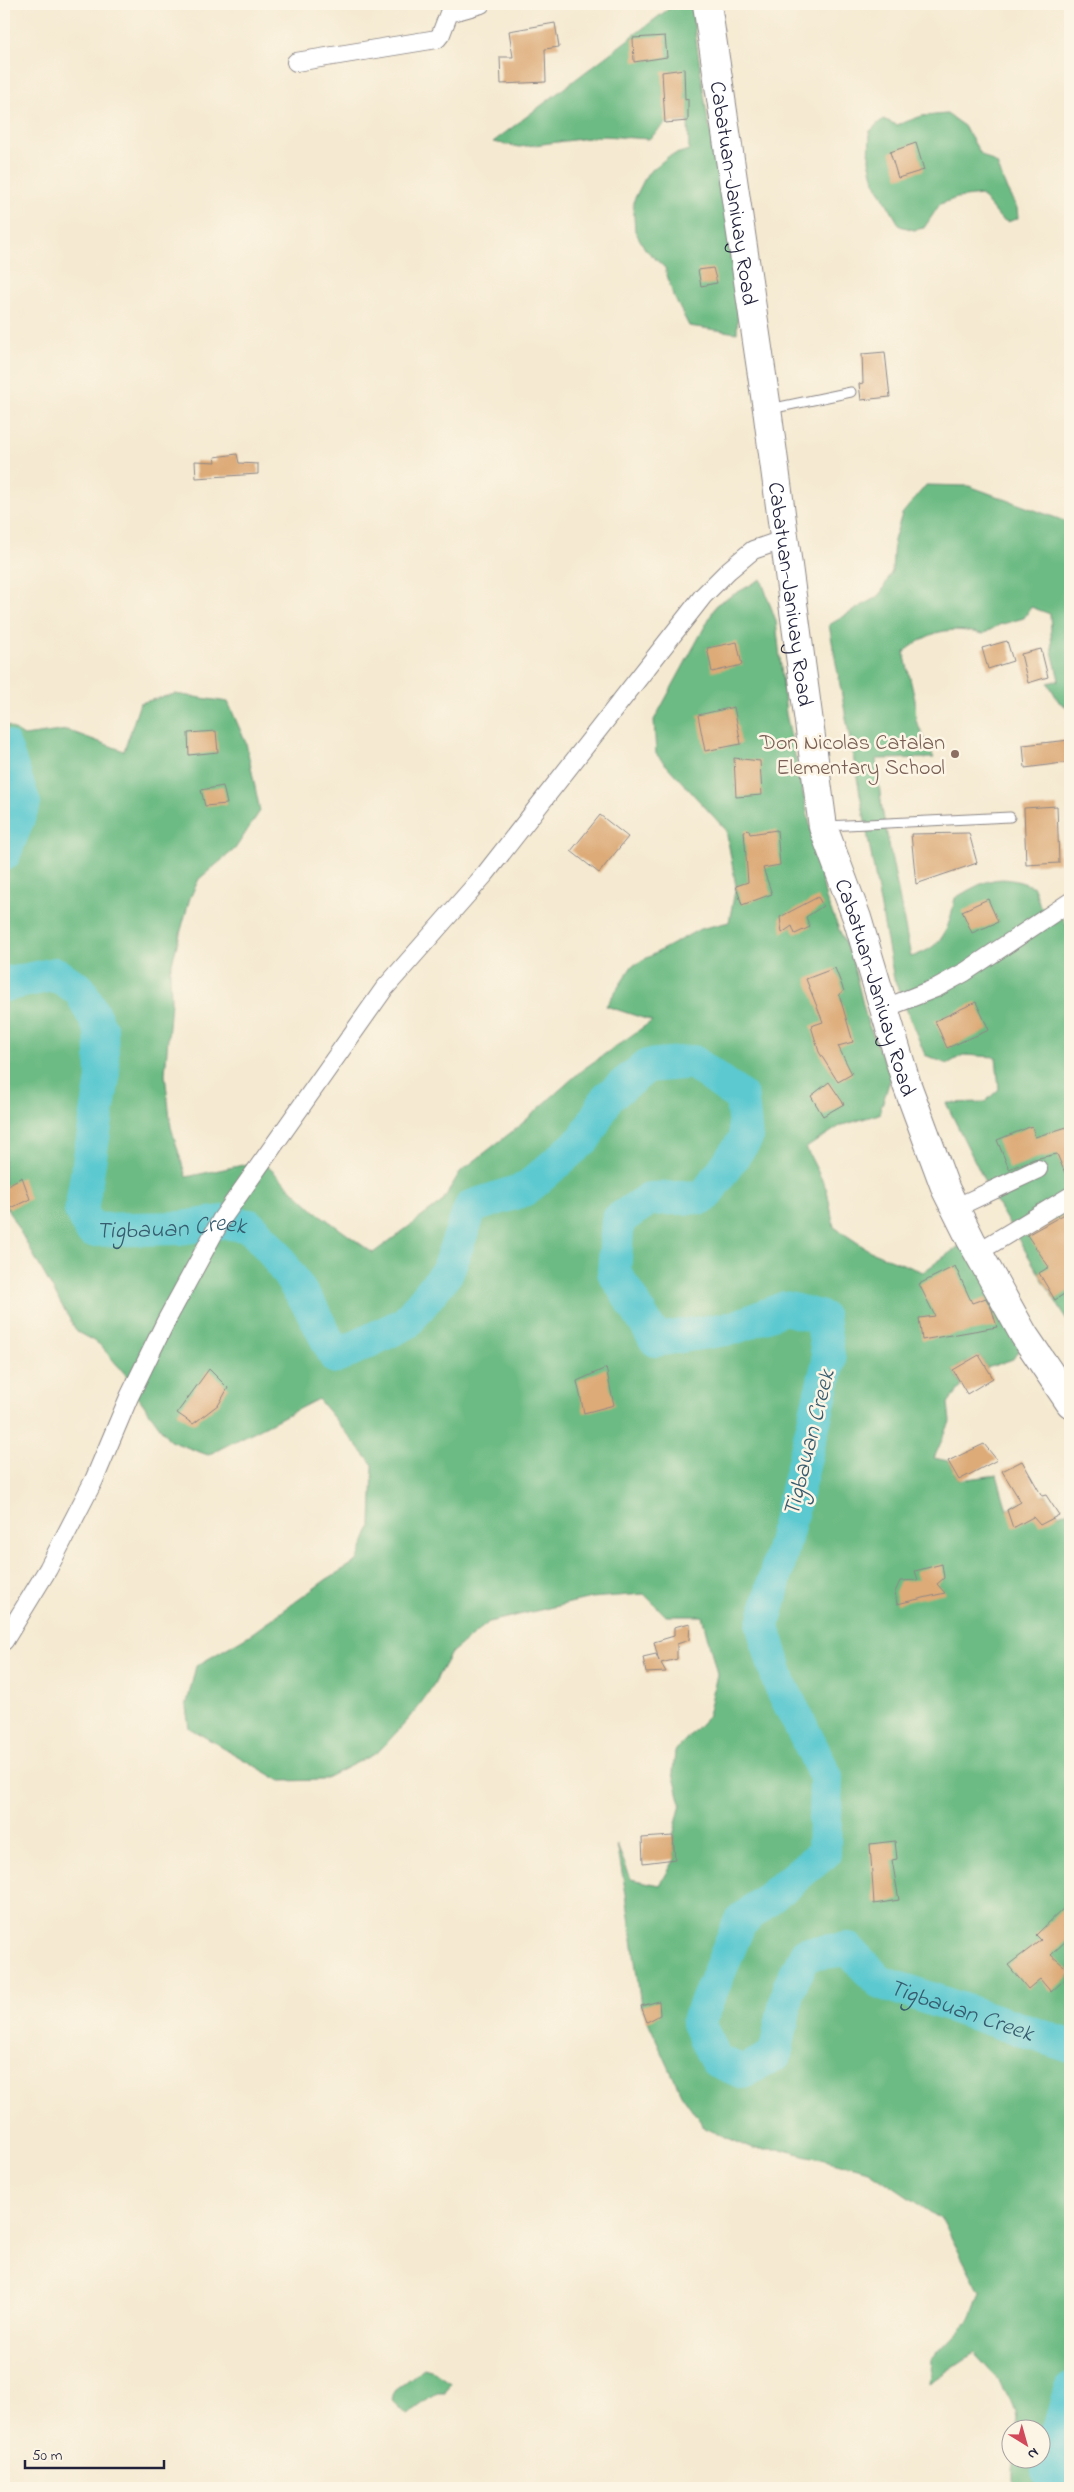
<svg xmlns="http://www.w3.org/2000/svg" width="1074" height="2492" viewBox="0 0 1074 2492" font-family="'Indie Flower',sans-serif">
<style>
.forest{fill:#6dbb84;stroke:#486e60}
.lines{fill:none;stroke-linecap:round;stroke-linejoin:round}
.river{stroke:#5bc9d0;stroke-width:34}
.building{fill:#ddab78}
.service-casing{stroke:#8c8686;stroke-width:11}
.minor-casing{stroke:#8c8686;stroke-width:20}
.primary-casing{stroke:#8c8686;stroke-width:30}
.service{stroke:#fff;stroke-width:9}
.minor{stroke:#fff;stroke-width:18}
.primary{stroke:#fff;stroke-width:28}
.education-dot{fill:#8d6e63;stroke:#fcf5e5;stroke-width:2}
.labels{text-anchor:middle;stroke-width:5;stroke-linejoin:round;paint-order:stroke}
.street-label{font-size:22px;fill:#22223b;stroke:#fcf5e5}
.education-label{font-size:22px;fill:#785e54;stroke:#fcf5e5;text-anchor:end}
.water-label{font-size:24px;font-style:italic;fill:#365c6f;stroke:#fcf5e5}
</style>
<rect width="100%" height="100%" fill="#fcf5e5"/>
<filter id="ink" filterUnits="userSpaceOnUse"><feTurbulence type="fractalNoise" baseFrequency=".02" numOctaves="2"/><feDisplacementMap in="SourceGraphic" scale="10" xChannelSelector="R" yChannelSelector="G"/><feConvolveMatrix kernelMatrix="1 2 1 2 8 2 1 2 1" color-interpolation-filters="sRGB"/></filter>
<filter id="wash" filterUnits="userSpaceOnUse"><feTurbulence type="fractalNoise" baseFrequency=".0096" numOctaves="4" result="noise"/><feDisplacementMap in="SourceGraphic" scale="20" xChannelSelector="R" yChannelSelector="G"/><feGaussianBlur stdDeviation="1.12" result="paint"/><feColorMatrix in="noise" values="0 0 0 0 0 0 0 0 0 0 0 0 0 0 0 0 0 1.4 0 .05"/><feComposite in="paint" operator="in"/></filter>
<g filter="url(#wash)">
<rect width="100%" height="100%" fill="#f5ead1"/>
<g class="forest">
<path d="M675,4h16l17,118 20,63 10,114 -1,34 -48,-7 -16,-31 -8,-27 -20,-19 -10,-18 -2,-29 14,-28 22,-18 20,-6 -1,-29 -22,2 -17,16 -45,-3 -85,11 -26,-5z"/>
<path d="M947,114l17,12 17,28 16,10 10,26 10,18 1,10 -10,4 -7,-3 -20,-24 -24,3 -17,6 -16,24 -10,2 -14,-4 -26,-45 -5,-21 1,-29 13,-12 14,6 25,-9z"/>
<path d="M926,485l43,1 101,37v186l-11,-7 -11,-19 11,-3 -7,-29 -2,-37 -19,-7 -7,11 -25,7 -16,9c-35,-8 -51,-4 -79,18l11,48 1,21 18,37 -58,1 6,50 29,148c34,-11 37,-27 44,-59 31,-18 44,-26 79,-11l6,19 23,12 7,17v390l-79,-131 -45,-91 39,-1 14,-13 -3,-32 -33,-2 -16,9 -22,-9 -31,-76 -65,-354 51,-30 12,-24 2,-31 8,-26z"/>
<path d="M761,579l15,42 10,93 40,185 26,60 15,62 24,56 -12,37 -39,12 -34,22 21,42 7,37 36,24 53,21 50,-36 50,107 -10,16 -26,9 -8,-13 -26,15 9,16 -14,17 2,19 -16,36 14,3 11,19 38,-5 10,35 20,-12 3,2 16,-5 13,20 11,-5v978h-57v-28h29v-30l-25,-1c3,-29 -25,-56 -43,-76l-45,30 2,-23 39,-40 10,-28 -38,-72 -73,-49 -89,-22h-27l-48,-21 -24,-34 -40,-88 -15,-112 -9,-49 14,34 29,6 15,-26 -2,-23 8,-32 -8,-31 2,-22 33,-35 9,-42 -15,-58h-36l-22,-22 -53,4 -102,24 -38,31 -20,36 -21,29 -32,34 -56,28 -41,1 -92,-53 -3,-21 10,-41 55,-32 76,-55 30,-18 14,-34 2,-62 -55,-66 -110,56 -38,-14 -37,-51 -7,-15 -27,-31 -22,-12 -73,-129v-480l20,13 43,-6 57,21 16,-48 35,-9 53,8 18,41 14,68 -25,38 -36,30 -9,19 -20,72 1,32 -6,72 6,53 15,50 76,-16 53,50 58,42 69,-51 18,-30 58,-45 64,-57 70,-49 -46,-15 26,-40 68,-37 29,-7 7,-36 -10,-56 -70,-76 -2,-34 63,-116z"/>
<path d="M424,2368l10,3 16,11 -5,11h-8l-30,22 -15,-15 2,-9z"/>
</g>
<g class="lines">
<g class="river">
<path d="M4,746l20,57 -20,51"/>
<path id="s1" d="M4,982v3l52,-11 24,16 21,40 2,48 -22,133 10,19 89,-2 42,-6 28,4 23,25 38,57 25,49 70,-34 41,-51 24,-65 55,-18 59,-51 22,-40 40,-32 46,-4 49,36 4,40 -42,59 -55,2 -31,21 -4,52 42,68 77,-12 52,-20 37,10 7,43 -66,266 17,57 46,93 -2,76 -84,69 -42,101 18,37 27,12 32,-17 14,-68 17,-33 42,-5 32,33 190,64"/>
<path d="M1062,2488l-15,-17 23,-81"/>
</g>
</g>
<g id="blocks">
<g class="building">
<path d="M555,23l4,24 -14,2 1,33 -45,2 -1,-27h13l-4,-26z"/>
<path d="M665,36l2,21 -33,5 -1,-24z"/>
<path d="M684,69l1,31 3,-1v22l-23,2 -3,-51z"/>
<path d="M916,143l8,27 -26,8 -8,-26z"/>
<path d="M713,268l4,15 -16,3 -3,-16z"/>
<path d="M885,352l5,45 -29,3 -2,-16 4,-1 -1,-29z"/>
<path d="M237,454l2,9 19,1v10l-62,4 -1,-17 21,1 -1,-5z"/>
<path d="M1007,641l6,20 -25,8 -6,-21z"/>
<path d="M737,642l5,23 -30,7 -5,-24z"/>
<path d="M1041,649l7,28 -20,6 -7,-29z"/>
<path d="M734,707l7,37 -36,7 -7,-36z"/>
<path d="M216,731l2,21 -29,3 -1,-22z"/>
<path d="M1070,740v22l-45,6 -2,-23z"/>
<path d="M734,758l26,3 2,34 -26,2z"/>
<path d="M223,786l4,18 -22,2 -4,-16z"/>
<path d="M1057,806l2,57 -33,2 -2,-57z"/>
<path d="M600,815l28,22 -29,36 -28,-22z"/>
<path d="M749,830l1,4 27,-4 3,35 -17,3 9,26 -30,11 -6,-19 12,-4 -4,-51z"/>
<path d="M969,833l8,30 -61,21 -5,-50z"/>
<path d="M818,897l5,9 -17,11 4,10 -15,7 -3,-8 -10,7 -2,-16z"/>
<path d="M988,899l10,23 -26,11 -10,-22z"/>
<path d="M835,968l9,23 -5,3 14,48 -15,4 14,28 -14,8 -19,-30 -8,-26 12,-4 -17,-43z"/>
<path d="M976,1002l13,28 -42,18 -12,-27z"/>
<path d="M829,1082l15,22 -21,12 -12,-20z"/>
<path d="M1032,1126l3,11 35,-11v59l-13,-31 -23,5 -25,10 -12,-29z"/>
<path d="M22,1177l8,22 -21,10 -5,-6v-16z"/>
<path d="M1070,1211v79l-15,10 -16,-27 10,-6 -22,-32z"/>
<path d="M955,1266l17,37 14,-5 6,12 5,17 -75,13 -3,-22 16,-2 -16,-32z"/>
<path d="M979,1355l14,23 -26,16 -14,-24z"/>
<path d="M606,1368l8,37 -30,8 -7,-32z"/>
<path d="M209,1369l19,19 -9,16 -26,20 -16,-11z"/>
<path d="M984,1444l13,16 -38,20 -11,-19z"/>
<path d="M1022,1461l20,35 4,-1 13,20 -19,10 -7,-8 -20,11 -6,-18 14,-8 -19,-31z"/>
<path d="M942,1564l2,14 -7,6 8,9 -48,11 -2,-12 5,-11 18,-1 -3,-9z"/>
<path d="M690,1623l-1,17 -12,4v15l-16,4 5,9 -20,1 -3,-16 13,-3 3,7 -5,-19 20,-6v-9z"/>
<path d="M673,1836l2,23 -32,4 -1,-25z"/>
<path d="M895,1841l2,18 -5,1 7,40 -25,4 -4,-60z"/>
<path d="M1070,1902v35l-19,18 19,16v4l-19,17 -11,-13 -12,10 -20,-24 33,-25 -5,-5z"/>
<path d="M659,2001l1,14 -13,7 -6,-16z"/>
</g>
</g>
</g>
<g filter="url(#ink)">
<use href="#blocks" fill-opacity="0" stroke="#8c8686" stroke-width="1"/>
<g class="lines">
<defs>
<g id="service">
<path d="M770,409l81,-17"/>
<path d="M826,826l184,-9"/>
</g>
<g id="minor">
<path d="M296,62l141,-23 4,-5 8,-21 32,-9"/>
<path d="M883,1009l53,-21 29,-16 105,-70"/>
<path d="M955,1208l83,-39"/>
<path d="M978,1252l91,-55"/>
<path d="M4,1641l44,-72 46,-89 35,-83 37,-76 55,-101 163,-231 102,-116 217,-277 26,-26 24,-20 32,-11"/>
</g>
<g id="primary">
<path id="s2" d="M707,4l60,405 56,418 34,91 50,167 39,105 25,50 53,95 46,68"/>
</g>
</defs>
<use href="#service" class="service-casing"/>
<use href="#minor" class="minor-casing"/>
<use href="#primary" class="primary-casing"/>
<use href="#service" class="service"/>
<use href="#minor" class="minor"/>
<use href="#primary" class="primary"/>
</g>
</g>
<circle class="education-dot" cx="955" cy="754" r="5"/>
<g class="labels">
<g class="street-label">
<text dy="8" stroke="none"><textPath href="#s2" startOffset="191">Cabatuan-Janiuay Road</textPath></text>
<text dy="8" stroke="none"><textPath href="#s2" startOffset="596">Cabatuan-Janiuay Road</textPath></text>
<text dy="8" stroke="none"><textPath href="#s2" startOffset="1000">Cabatuan-Janiuay Road</textPath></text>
</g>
<g class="education-label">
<text x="945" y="749">Don Nicolas Catalan<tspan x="945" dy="25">Elementary School</tspan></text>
</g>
<g class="water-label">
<text dy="8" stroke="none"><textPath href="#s1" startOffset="415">Tigbauan Creek</textPath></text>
<text transform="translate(808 1443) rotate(-76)" y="8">Tigbauan Creek</text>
<text dy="8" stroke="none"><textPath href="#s1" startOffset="2876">Tigbauan Creek</textPath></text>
</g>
</g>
<rect width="1074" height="2492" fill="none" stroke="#fcf5e5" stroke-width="20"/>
<g transform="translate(1026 2444) rotate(143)"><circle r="24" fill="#fcf5e5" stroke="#a5a1a1"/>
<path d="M0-4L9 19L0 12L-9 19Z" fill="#d1495b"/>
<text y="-8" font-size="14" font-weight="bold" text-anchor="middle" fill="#22223b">N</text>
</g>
<path d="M25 2460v8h139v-8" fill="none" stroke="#22223b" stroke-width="2.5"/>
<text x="32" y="2460" font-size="15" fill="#22223b" stroke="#fcf5e5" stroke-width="4" paint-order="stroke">50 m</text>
</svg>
